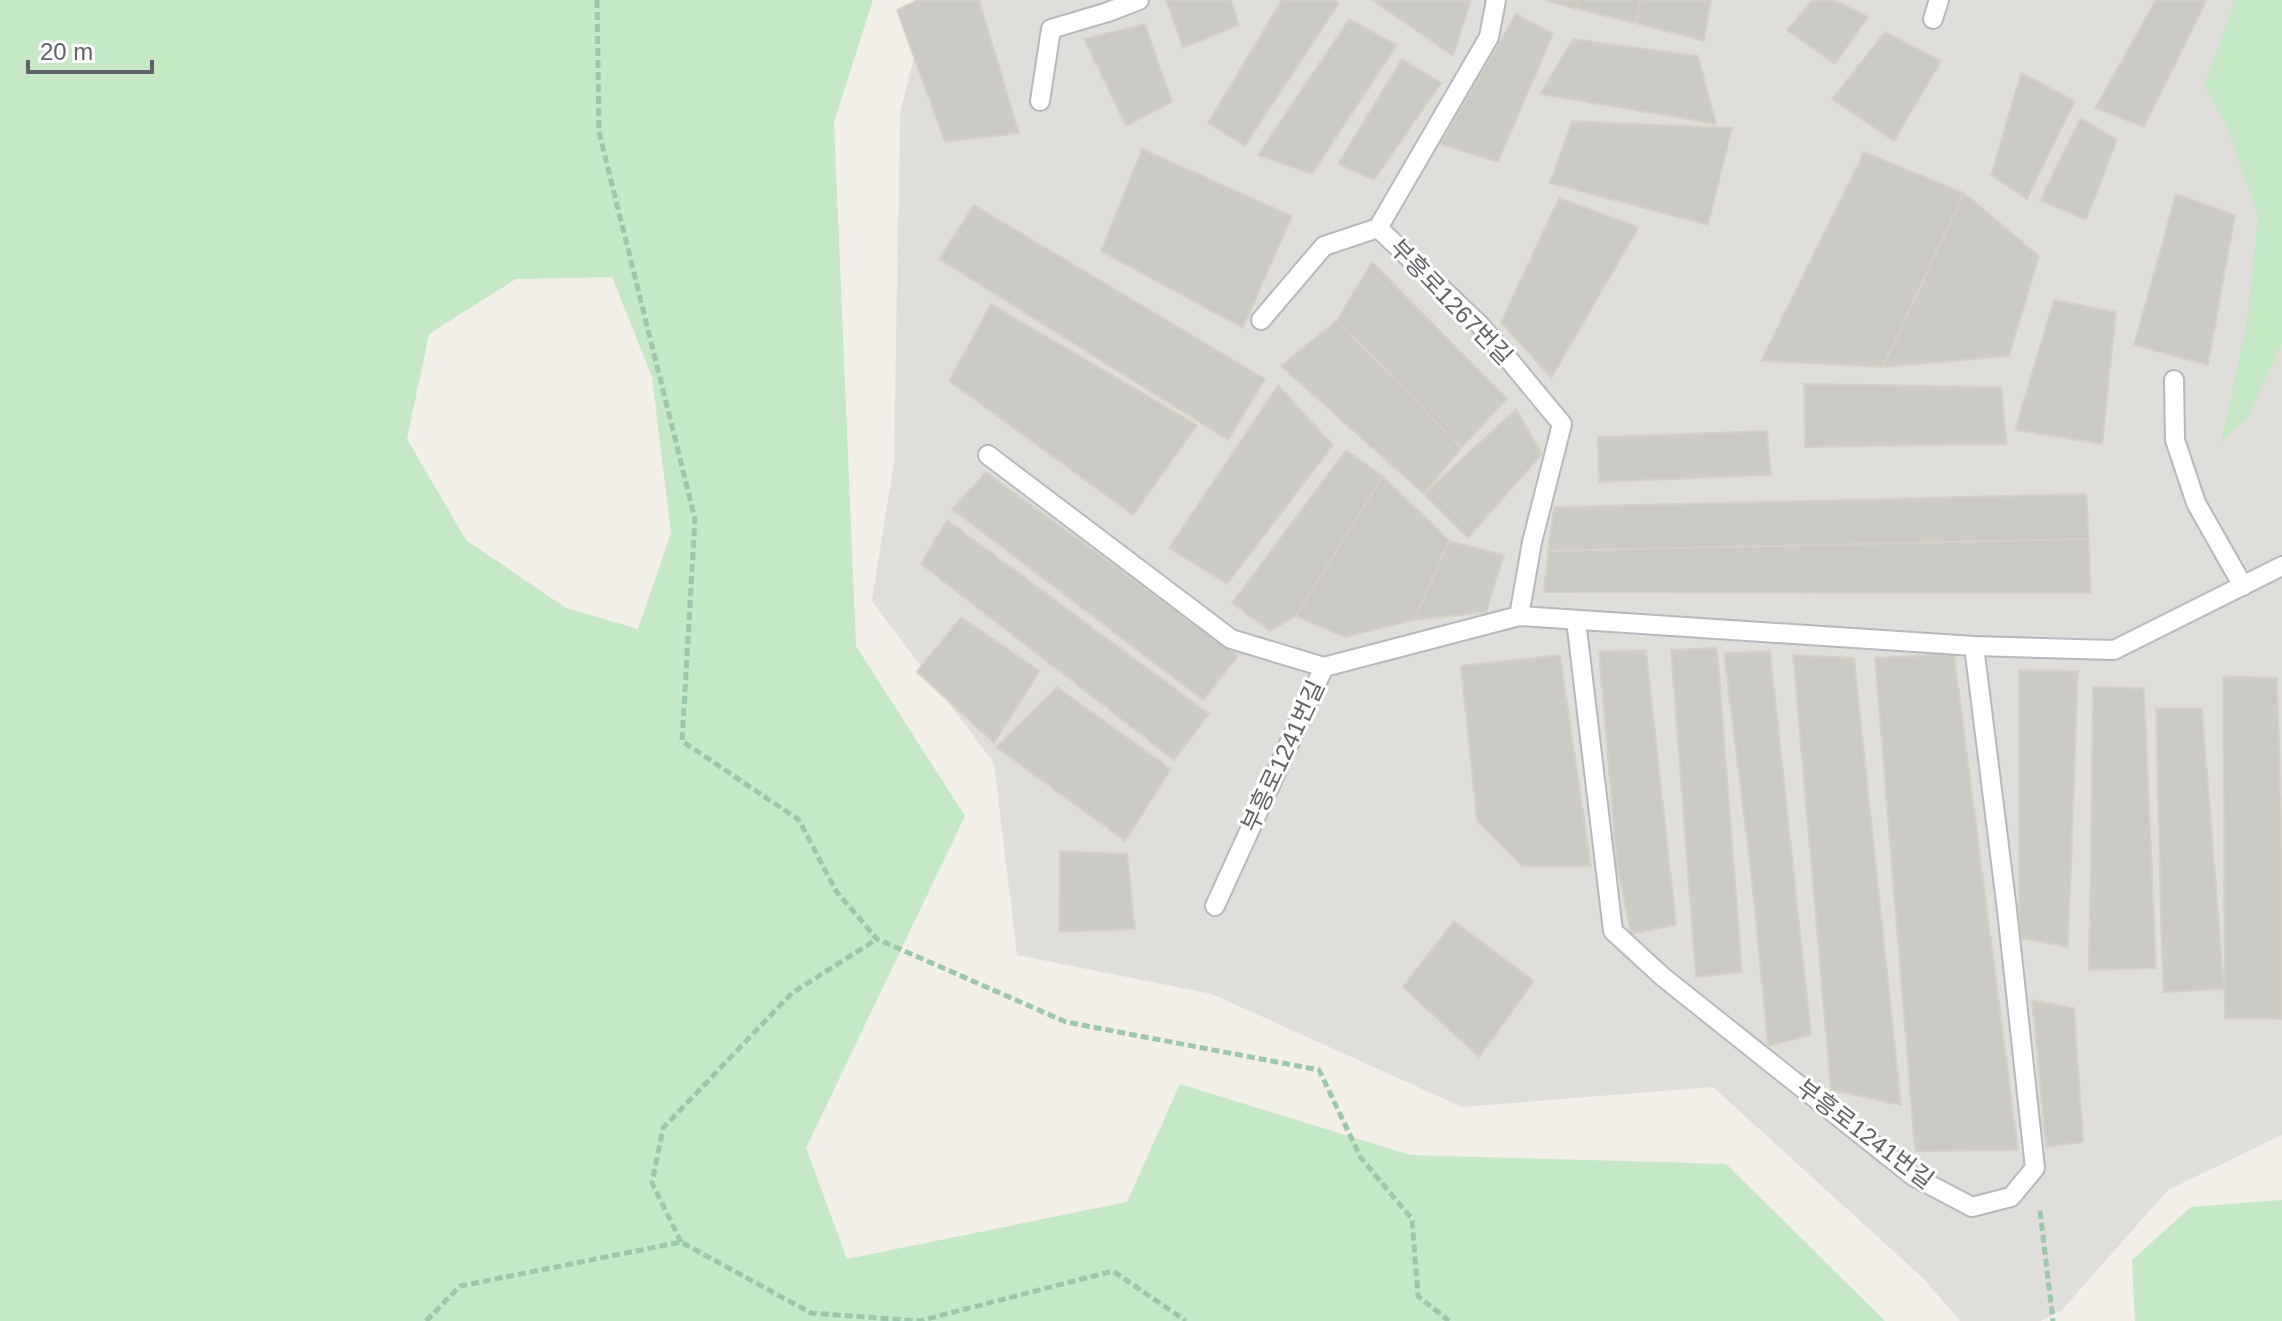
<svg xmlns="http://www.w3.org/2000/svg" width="2282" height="1321" viewBox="0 0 2282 1321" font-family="Helvetica,'Noto Sans KR',sans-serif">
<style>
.industrial{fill:#e0deda}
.green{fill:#c5e8c5;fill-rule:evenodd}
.building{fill:#cccac5;stroke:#d6d1c6;stroke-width:2}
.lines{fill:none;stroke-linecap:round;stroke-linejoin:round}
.lane-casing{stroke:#b5b8bc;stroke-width:22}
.path{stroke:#9cc7a9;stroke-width:5;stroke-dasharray:8 4;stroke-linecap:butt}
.lane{stroke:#fff;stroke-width:18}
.labels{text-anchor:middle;stroke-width:6;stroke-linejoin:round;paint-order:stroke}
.street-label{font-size:24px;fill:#5f6368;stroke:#fff}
</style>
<rect width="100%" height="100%" fill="#f1efe8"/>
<path class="industrial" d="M928,0h1354v1135l-114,55 -107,121 -21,10h-80l-36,-42 -211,-192 -251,20 -250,-113 -195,-39 -23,-192 -122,-162 22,-140 6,-348z"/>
<g class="green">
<path d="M0,0h873l-39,122 22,524 109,170 -159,332 41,111 280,-57 53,-118 230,71 316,9 159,157h-1885zM612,277l40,100 19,156 -33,96 -72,-21 -100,-68 -59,-101 22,-105 87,-55z"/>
<path d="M2235,0h47v343l-34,74 -27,26 26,-122 11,-105 -32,-92 -22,-38z"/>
<path d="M2282,1200v121h-147l-3,-61 59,-53z"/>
</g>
<g class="building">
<path d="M918,0h61l40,133 -74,9 -48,-132z"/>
<path d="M1166,0h65l8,25 -56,23z"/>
<path d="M1282,0h53l4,3 -94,143 -37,-23z"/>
<path d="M1372,0h99l-18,56z"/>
<path d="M1544,0h35l-2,9z"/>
<path d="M1579,0h62l-6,23 -58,-14z"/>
<path d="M1641,0h70l-7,41 -69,-18z"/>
<path d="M1812,0h22l34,17 -33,47 -48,-34z"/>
<path d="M2156,0h51l-63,127 -49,-19z"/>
<path d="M1516,14l37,20 -55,128 -58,-18z"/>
<path d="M1349,19l48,26 -85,129 -54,-19z"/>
<path d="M1145,24l27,78 -46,24 -42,-87z"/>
<path d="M1885,32l56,29 -47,80 -62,-42z"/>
<path d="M1573,39l125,17 18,68 -176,-30z"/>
<path d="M1402,59l39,24 -67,97 -36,-16z"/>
<path d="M2021,73l54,28 -48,98 -36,-24z"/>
<path d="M2081,118l36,22 -31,80 -46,-20z"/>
<path d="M1572,121l160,7 -24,97 -158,-42z"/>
<path d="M1142,149l150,67 -49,112 -142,-77z"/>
<path d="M1864,152l100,41 -81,174 -122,-6z"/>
<path d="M1964,193l75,63 -30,100 -126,11z"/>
<path d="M2176,194l59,21 -27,150 -74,-20z"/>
<path d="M1559,198l80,29 -88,151 -50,-56z"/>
<path d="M974,205l291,174 -37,61 -289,-181z"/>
<path d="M1372,262l135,137 -46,49 -124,-128z"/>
<path d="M2054,300l62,12 -14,132 -87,-14z"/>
<path d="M991,304l206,121 -64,90 -184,-134z"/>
<path d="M1337,320l124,128 -37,46 -143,-128z"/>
<path d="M1804,384l197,3 6,57 -202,3z"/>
<path d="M1278,385l55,60 -106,139 -58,-36z"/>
<path d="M1516,409l26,45 -74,84 -44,-44z"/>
<path d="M1767,431l4,44 -172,7 -1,-45z"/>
<path d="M1346,450l37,26 -87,140 -26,15 -38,-28z"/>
<path d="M986,472l252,184 -35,44 -251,-191z"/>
<path d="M1383,476l66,65 -35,79 -69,17 -49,-21z"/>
<path d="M2086,494l3,45 -541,12 6,-44z"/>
<path d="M947,520l262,194 -35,46 -253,-196z"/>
<path d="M2089,539l1,54 -546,-1 4,-41z"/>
<path d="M1449,541l55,14 -18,57 -72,8z"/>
<path d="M961,617l79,54 -46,72 -77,-71z"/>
<path d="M1717,648l25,324 -46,5 -25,-327z"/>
<path d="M1646,650l30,275 -45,9 -14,-68 -18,-215z"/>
<path d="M1770,651l41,384 -43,11 -17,-175 -27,-218z"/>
<path d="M1954,654l64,496 -103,1 -40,-493z"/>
<path d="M1560,655l31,211h-69l-45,-45 -16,-155z"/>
<path d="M1793,655l61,3 47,447 -70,-15z"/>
<path d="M2019,670l59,1 -10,276 -49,-9z"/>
<path d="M2223,676l54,2 5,175v166l-57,-1z"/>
<path d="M1057,687l114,82 -46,72 -129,-94z"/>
<path d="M2093,687l51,1 12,280 -67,2z"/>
<path d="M2156,708h46l22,281 -61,3z"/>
<path d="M1060,851l67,3 8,75 -76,3z"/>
<path d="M1454,921l80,60 -55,76 -76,-70z"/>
<path d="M2032,1000l42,8 9,134 -37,5z"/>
</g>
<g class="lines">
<defs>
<g id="lane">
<path d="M1496,0l-7,37 -111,191 103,98 81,98 -30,118 -13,74"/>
<path d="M1933,19l6,-19"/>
<path d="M1040,101l11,-72 57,-17 31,-12"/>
<path d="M1261,320l63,-74 54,-18"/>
<path d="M2174,380l1,60 21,63 47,83"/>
<path d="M988,455l243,184 93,28"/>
<path d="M1576,620l37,311 50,46 250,199 59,31 39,-10 24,-29 -28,-258 -33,-264"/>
<path d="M1215,906l109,-239 195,-51 455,30 140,4 168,-84"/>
</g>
</defs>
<use href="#lane" class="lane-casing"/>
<g class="path">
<path d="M597,0l2,132 96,387 -13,222 117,79 37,71 41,48 189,83 253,48 42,88 51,61 6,77 31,25"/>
<path d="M2040,1211l13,110"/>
<path d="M681,1242l-29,-59 11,-55 129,-135 85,-54"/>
<path d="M426,1321l34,-35 221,-44 130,71 108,8 194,-50 73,50"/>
</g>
<use href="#lane" class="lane"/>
</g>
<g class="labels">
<g class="street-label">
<text transform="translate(1451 302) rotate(46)" y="8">부흥로1267번길</text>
<text transform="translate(1283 756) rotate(-65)" y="8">부흥로1241번길</text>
<text transform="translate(1865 1134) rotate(37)" y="8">부흥로1241번길</text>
</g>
</g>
<path d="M28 60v12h124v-12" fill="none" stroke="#5f6368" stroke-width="4"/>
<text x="40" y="60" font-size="24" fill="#5f6368" stroke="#ffffff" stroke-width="6" paint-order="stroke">20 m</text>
</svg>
